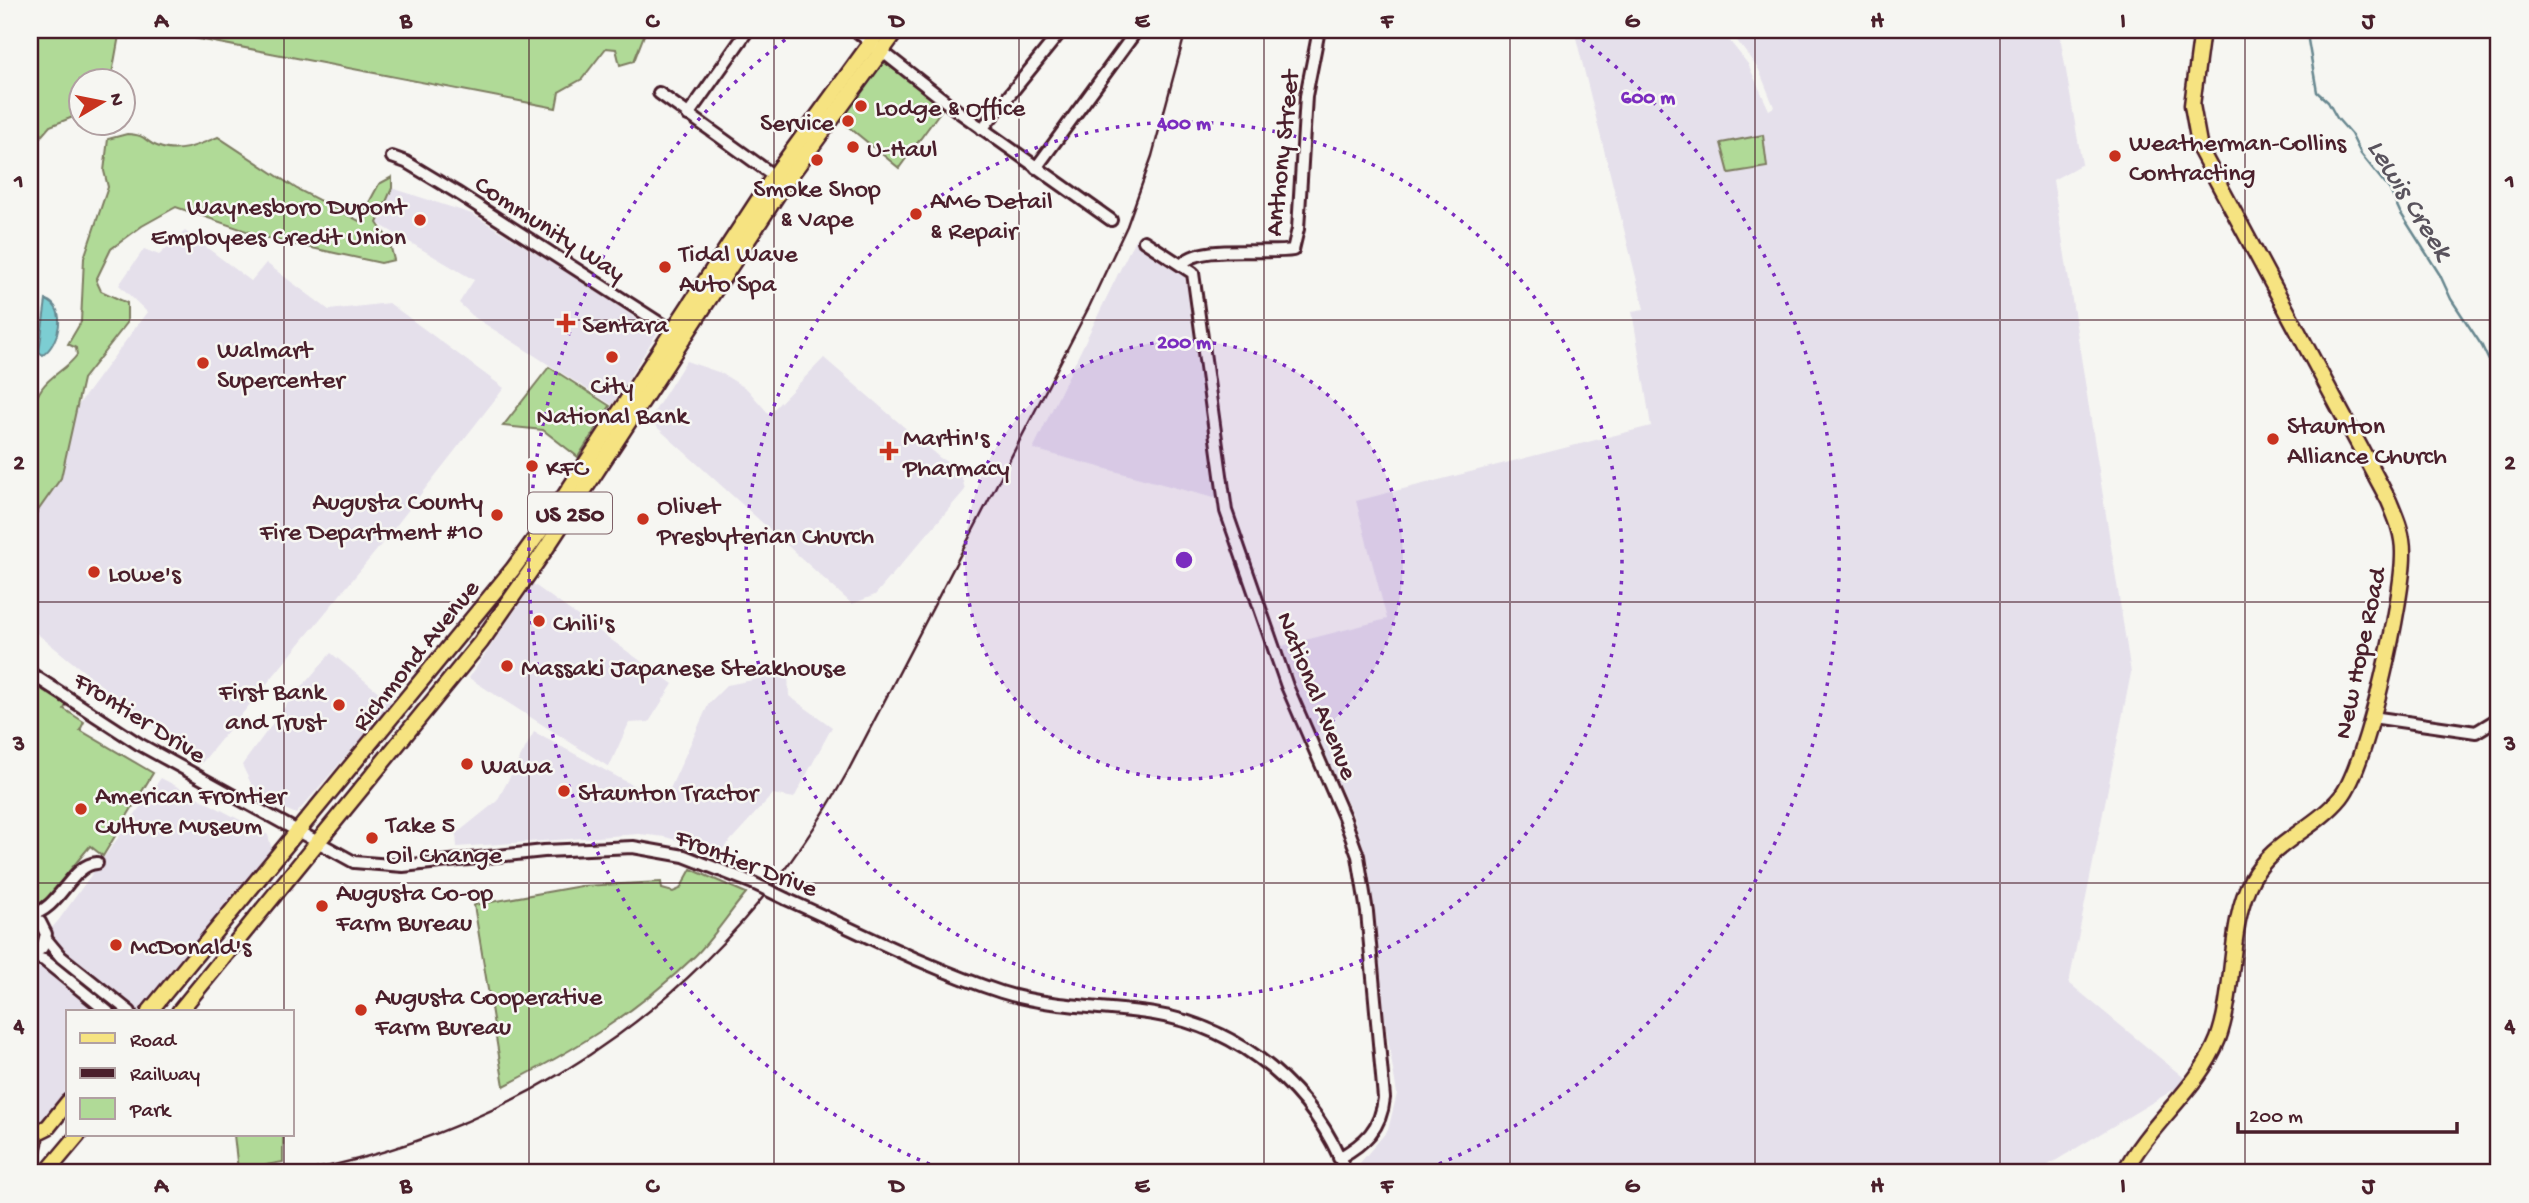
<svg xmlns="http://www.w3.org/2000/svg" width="2529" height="1203" viewBox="0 0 2529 1203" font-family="'Gochi Hand',sans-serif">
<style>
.built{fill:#e5e0eb}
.green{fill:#b0da97;stroke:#7d7c61;stroke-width:2}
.water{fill:#7bcdd2;stroke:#67878f;stroke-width:2}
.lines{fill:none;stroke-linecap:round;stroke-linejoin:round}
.stream{stroke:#67878f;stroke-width:2.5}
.minor-casing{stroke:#4a1f2b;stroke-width:16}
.major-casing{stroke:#4a1f2b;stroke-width:19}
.minor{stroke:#f6f6f2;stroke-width:10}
.major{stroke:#f6e381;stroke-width:14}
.rail{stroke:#4a1f2b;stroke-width:2.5}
.minor-bridge-casing{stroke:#4a1f2b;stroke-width:16;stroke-linecap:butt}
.minor-bridge{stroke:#f6f6f2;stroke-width:10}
.grid{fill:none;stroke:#4a1f2b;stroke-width:2;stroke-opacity:0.55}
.ring{fill:none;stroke:#7b2cbf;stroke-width:3.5;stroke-dasharray:3.5 7}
.poi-dot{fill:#c8321e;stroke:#f6f6f2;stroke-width:2.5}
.labels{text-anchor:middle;stroke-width:5;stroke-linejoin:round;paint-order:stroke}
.shield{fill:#f6f6f2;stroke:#7e6067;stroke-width:2}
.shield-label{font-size:24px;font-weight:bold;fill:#4a1f2b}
.poi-label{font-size:26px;fill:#4a1f2b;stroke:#f6f6f2;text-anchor:start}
.street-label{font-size:26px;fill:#4a1f2b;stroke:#f6f6f2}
.water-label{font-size:28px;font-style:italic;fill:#59535d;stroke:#f6f6f2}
.centre{fill:#7b2cbf;stroke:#f6f6f2;stroke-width:3.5}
.ring-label{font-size:21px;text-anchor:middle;font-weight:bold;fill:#7b2cbf;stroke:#f6f6f2;stroke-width:5;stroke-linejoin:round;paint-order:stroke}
.neatline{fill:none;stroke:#4a1f2b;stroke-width:2.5}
.grid-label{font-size:23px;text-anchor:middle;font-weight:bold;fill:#4a1f2b}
</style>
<rect width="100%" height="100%" fill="#f6f6f2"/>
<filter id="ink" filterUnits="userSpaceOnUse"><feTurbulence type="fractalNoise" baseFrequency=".0143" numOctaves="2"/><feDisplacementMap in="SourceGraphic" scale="14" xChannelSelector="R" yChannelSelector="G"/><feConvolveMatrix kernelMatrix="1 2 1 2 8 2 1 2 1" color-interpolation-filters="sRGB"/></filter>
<g filter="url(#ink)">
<g class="built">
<path d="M1574,30h147l27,34 21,46 5,-3 -15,-37 -30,-40h330l23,134 -29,16 78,493 -62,310 119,98 -153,92h-673l-3,-9 29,-34 9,-36 -14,-85 -15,-145 -14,-46 -49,-107 -23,-65 105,-27 -31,-118 295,-75 -19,-115 12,-2z"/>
<path d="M392,188l80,26 114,70 71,49 -45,72 -138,-88 -15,-14 15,-23 -97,-57z"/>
<path d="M185,231l66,50 15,-18 63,47 60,-7 115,85 -123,157 -181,220 -170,-137v-106l31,-44 12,-66 74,-100 -28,-27 25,-36 15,6z"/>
<path d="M1135,239l57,34 29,227 -188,-51z"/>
<path d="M824,358l116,100 20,11 5,21 -90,105 -23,9 -203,-184 37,-59 35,12 26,16 22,25z"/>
<path d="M533,584l140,100 -24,38 -20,1 -20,44 -140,-89z"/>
<path d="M331,653l61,50 -96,111 -39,-18 -15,-31 45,-61z"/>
<path d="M788,673l1,23 43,31 -38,71 -21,-4 -53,58 -55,-15 -26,-3 -182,13 -1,-13 41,-33 37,-69 130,70 45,-99 18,-18z"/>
<path d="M161,778l107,57 4,15 -134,162h-70v82l-28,33 -10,-8v-167l28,-31z"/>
</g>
<g class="green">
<path d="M30,30h90l-8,44 -4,2 3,4h-31v42l38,1 -5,9 -10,-7 -7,4 -16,-5 -7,-7 -23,9 -12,14 -8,4z"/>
<path d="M152,30h494l-12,31 -14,4 -4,-16 -10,-1 -24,31 -23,13 -3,16z"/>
<path d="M882,61l63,44 -46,63 -60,-49z"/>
<path d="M127,134c21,1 16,7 30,12 20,9 42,-1 61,-9l79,52 62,32 20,-37 13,-7v11l-15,35 12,17 5,20 -13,3 -111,-24 -94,-32 -34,19 -31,23 -15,31 5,11 26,12v20l-44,56 -22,99 -31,44c0,-38 -10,-102 12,-134 10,-14 25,-19 35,-33l-1,-7 -8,-4 13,-22 3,-64 24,-71 -4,-16 4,-32z"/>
<path d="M1763,135l4,32 -38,6 -8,-30z"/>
<path d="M549,367l61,39 -32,51 -35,-27 -40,-4z"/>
<path d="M30,682l36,23 -2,4 20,13 -4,8 73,43 -50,83 -13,-10 -44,53 -16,10z"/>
<path d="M691,869l55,24c-17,20 -32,44 -51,63 -58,56 -120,94 -191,130l-30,-181 107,-19 80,-4 1,7 11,3 7,-3z"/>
<path d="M234,1135h49v27l-45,8z"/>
</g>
<path class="water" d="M46,300c22,8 13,44 -3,55l-4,-3z"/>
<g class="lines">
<path class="stream" d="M2309,30l-1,10 9,52 11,10 9,16 14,16 10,20 29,36 10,22 40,63 11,24 31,47 17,36"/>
<defs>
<g id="minor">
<path d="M855,30l104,82 152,108"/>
<path d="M659,93l121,87"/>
<path d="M688,115l60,-85"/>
<path d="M982,129l80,-99"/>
<path d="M392,157l14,5 50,30 216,139 5,7"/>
<path d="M1036,168l101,-138"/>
<path d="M1144,241l49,32 33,238 61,175 57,131 14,39 9,56 17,186c-3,31 -19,45 -45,60"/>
<path d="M1182,265c14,-22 85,-10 111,-15l5,-21 8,-133 13,-66"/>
<path d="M30,673l109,71 215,118 49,4 141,-15 89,-4 51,9 69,27"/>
<path d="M2372,717l104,15 23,-14"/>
<path d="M786,899c70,31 141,69 215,93 50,16 102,14 153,22 88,14 161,77 192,159"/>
<path d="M30,915c30,-5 41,-51 67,-52"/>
<path d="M30,917l10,5 6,12 -4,14 -12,8"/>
<path d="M46,939l15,18 69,55"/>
<path d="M30,956l14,4 64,52"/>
</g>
<g id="major">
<path d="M149,1012l364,-443 39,-54 222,-339 106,-146"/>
<path d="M179,1012l302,-370 64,-92 240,-367 112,-153"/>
<path d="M31,1157l4,-15 -3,-14 8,3 8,-4 20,-25"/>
<path d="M46,1173l32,-38"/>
<path d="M2124,1173c24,-49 74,-83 94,-134 18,-49 10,-117 34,-160 19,-36 64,-51 89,-82 26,-32 63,-201 62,-245 0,-19 -7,-34 -14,-51l-189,-352 -8,-44 10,-75"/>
</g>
</defs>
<use href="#minor" class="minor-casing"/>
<use href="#major" class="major-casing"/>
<use href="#minor" class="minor"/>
<use href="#major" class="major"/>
<path class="rail" d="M298,1173c240,-47 430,-187 549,-400l242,-466 38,-81 25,-70 34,-126"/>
<defs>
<path id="minor-bridge" d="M753,883l33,16"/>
</defs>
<use href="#minor-bridge" class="minor-bridge-casing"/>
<use href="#minor-bridge" class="minor-bridge"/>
</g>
</g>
<path class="grid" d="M284,30v982M529,30v1143M774,30v1143M1019,30v1143M1264,30v1143M1510,30v1143M1755,30v1143M2000,30v1143M2245,30v1143M30,320h2469M30,602h2469M30,883h2469M284,1135v38"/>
<circle cx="1184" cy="560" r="219" fill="#7b2cbf" fill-opacity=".12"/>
<g class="ring">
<circle cx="1184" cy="560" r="219"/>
<circle cx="1184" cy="560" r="438"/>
<path d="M949 1172A656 656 0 0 1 794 33M1574 33A656 656 0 0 1 1419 1172"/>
</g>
<g class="poi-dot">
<circle cx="861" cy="106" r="7"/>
<circle cx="848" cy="121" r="7"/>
<circle cx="853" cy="147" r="7"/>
<circle cx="2115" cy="156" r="7"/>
<circle cx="817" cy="160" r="7"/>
<circle cx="916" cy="214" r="7"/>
<circle cx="420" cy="220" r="7"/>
<circle cx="665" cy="267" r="7"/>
<path d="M562.5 312.5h7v7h7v7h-7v7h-7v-7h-7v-7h7z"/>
<circle cx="612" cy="357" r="7"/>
<circle cx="203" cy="363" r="7"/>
<circle cx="2273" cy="439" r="7"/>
<path d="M885.5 440.5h7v7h7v7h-7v7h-7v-7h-7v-7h7z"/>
<circle cx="532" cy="466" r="7"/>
<circle cx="497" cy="515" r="7"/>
<circle cx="643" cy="519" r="7"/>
<circle cx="94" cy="572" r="7"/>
<circle cx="539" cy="621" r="7"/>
<circle cx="507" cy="666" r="7"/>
<circle cx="339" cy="705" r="7"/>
<circle cx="467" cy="764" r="7"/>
<circle cx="564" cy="791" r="7"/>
<circle cx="81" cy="809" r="7"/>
<circle cx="372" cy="838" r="7"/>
<circle cx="322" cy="906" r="7"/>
<circle cx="116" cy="945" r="7"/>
<circle cx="361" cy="1010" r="7"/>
</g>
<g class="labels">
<rect class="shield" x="528" y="492.5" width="84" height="41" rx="5"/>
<g class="shield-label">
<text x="570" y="521">US 250</text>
</g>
<g class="poi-label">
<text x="875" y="115">Lodge &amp; Office</text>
<text x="834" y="130" text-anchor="end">Service</text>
<text x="2129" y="150">Weatherman-Collins<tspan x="2129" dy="30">Contracting</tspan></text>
<text x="867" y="156">U-Haul</text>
<text x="817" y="196" text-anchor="middle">Smoke Shop<tspan x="817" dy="30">&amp; Vape</tspan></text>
<text x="930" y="208">AMG Detail<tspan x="930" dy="30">&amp; Repair</tspan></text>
<text x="406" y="214" text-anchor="end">Waynesboro Dupont<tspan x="406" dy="30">Employees Credit Union</tspan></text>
<text x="679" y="261">Tidal Wave<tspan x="679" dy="30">Auto Spa</tspan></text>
<text x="582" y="332">Sentara</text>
<text x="217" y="357">Walmart<tspan x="217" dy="30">Supercenter</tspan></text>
<text x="612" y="393" text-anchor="middle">City<tspan x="612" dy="30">National Bank</tspan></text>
<text x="2287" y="433">Staunton<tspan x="2287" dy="30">Alliance Church</tspan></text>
<text x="903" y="445">Martin's<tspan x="903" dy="30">Pharmacy</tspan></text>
<text x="546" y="475">KFC</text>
<text x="483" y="509" text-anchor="end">Augusta County<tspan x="483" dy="30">Fire Department #10</tspan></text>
<text x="657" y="513">Olivet<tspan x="657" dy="30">Presbyterian Church</tspan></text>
<text x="108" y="581">Lowe's</text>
<text x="553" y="630">Chili's</text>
<text x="521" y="675">Massaki Japanese Steakhouse</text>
<text x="325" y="699" text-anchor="end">First Bank<tspan x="325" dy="30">and Trust</tspan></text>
<text x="481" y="773">Wawa</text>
<text x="578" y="800">Staunton Tractor</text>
<text x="95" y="803">American Frontier<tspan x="95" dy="30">Culture Museum</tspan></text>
<text x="386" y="832">Take 5<tspan x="386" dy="30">Oil Change</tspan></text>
<text x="336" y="900">Augusta Co-op<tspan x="336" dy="30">Farm Bureau</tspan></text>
<text x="130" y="954">McDonald's</text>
<text x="375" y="1004">Augusta Cooperative<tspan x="375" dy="30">Farm Bureau</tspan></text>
</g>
<g class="street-label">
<text transform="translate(1280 153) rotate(-84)" y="9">Anthony Street</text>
<text transform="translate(551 227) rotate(33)" y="9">Community Way</text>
<text transform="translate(2358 653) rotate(-78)" y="9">New Hope Road</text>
<text transform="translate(414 654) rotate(-51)" y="9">Richmond Avenue</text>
<text transform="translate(1319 695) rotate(68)" y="9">National Avenue</text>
<text transform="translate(141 716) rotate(32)" y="9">Frontier Drive</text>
<text transform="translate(747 861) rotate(21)" y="9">Frontier Drive</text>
</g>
<g class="water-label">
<text transform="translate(2412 198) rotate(58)" y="10">Lewis Creek</text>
</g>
</g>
<circle cx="1184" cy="560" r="10" class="centre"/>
<g class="ring-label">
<text x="1648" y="103">600 m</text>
<text x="1184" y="129">400 m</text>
<text x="1184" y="348">200 m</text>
</g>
<rect width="2529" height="1203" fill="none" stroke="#f6f6f2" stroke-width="77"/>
<rect x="66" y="1010" width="228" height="126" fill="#f6f6f2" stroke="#b1a0a2" stroke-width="2"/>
<rect x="80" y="1033" width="35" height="10" fill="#f6e381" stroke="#b1a0a2" stroke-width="2"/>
<text x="130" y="1046" font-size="21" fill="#4a1f2b">Road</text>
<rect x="80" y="1068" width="35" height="10" fill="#4a1f2b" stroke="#b1a0a2" stroke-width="2"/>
<text x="130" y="1080" font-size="21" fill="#4a1f2b">Railway</text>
<rect x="80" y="1098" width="35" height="21" fill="#b0da97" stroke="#b1a0a2" stroke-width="2"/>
<text x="130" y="1116" font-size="21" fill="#4a1f2b">Park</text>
<g transform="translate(102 102) rotate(80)"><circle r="33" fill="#f6f6f2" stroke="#b1a0a2" stroke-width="2"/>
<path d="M0-5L12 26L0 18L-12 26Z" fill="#c8321e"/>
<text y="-10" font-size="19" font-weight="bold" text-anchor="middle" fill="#4a1f2b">N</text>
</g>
<path d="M2238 1122v10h219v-10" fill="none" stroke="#4a1f2b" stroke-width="3.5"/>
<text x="2249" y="1122" font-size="21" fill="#4a1f2b" stroke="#f6f6f2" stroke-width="5" paint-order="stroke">200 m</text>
<rect x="38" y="38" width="2452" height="1126" class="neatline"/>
<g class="grid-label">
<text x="161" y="27">A</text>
<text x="406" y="27">B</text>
<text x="652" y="27">C</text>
<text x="897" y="27">D</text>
<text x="1142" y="27">E</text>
<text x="1387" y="27">F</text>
<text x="1632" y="27">G</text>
<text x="1877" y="27">H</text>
<text x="2123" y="27">I</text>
<text x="2368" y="27">J</text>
<text x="19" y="187">1</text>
<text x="2510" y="187">1</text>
<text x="19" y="469">2</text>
<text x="2510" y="469">2</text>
<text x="19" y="750">3</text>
<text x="2510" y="750">3</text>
<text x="19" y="1032">4</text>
<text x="2510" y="1032">4</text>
<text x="161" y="1192">A</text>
<text x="406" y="1192">B</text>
<text x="652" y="1192">C</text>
<text x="897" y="1192">D</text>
<text x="1142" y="1192">E</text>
<text x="1387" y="1192">F</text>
<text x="1632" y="1192">G</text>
<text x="1877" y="1192">H</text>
<text x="2123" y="1192">I</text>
<text x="2368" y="1192">J</text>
</g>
</svg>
